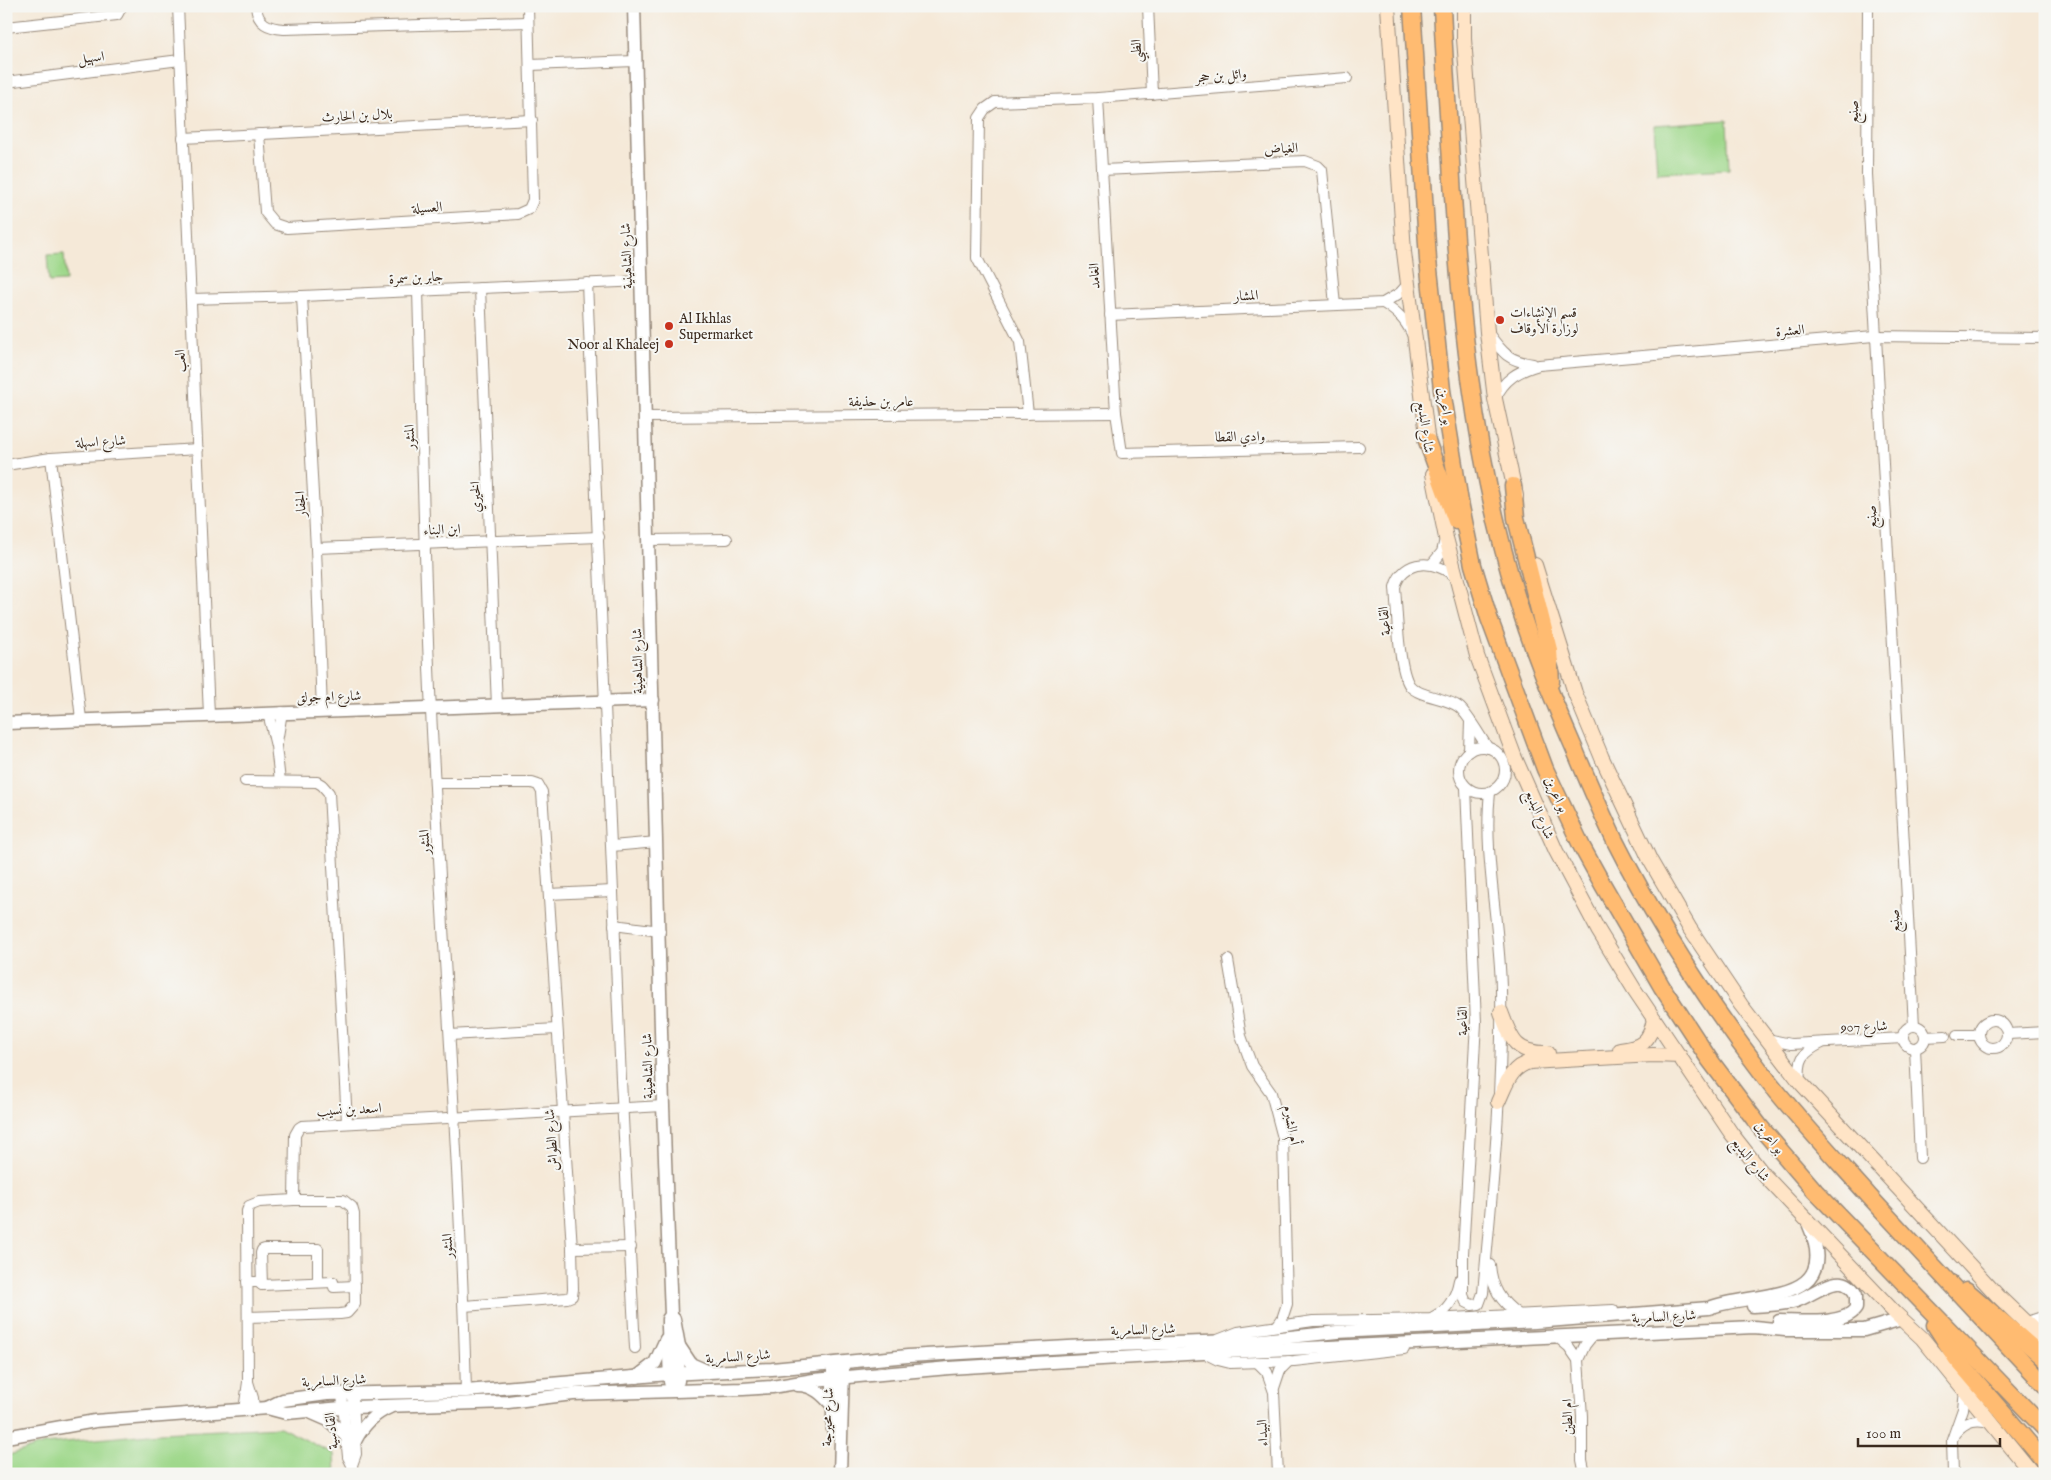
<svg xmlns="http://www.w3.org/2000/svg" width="2051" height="1480" viewBox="0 0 2051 1480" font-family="'IM FELL English',Amiri,serif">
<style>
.green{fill:#9fd88b;stroke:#6d8154}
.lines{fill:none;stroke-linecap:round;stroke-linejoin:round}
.minor-casing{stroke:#988a7b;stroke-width:12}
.tertiary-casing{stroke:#988a7b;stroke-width:15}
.secondary-casing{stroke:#988a7b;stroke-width:16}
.trunk-casing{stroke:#988a7b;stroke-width:19}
.minor{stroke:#fff;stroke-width:10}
.tertiary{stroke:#fff;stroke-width:12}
.secondary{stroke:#ffe4c6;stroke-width:14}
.trunk{stroke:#ffbb71;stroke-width:16}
.poi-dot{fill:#c8321e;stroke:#f6f6f2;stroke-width:2}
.labels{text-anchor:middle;stroke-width:4;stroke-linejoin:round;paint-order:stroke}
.street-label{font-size:14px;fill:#3b2a1e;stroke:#f6f6f2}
.poi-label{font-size:14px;fill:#3b2a1e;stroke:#f6f6f2;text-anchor:start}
</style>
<rect width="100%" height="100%" fill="#f6f6f2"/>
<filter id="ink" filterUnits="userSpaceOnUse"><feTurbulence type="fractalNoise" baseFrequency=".02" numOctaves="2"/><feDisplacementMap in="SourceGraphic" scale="10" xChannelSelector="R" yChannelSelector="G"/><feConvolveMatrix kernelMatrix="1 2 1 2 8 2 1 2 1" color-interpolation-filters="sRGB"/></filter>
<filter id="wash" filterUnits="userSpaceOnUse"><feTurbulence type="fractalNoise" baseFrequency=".0096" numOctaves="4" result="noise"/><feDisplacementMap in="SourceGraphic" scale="20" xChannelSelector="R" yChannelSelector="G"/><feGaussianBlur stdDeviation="1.12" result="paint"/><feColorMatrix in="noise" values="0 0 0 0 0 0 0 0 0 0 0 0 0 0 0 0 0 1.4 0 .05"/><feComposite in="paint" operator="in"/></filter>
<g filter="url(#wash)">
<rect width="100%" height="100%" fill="#f5e9d8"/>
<g class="green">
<path d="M1727,120l2,49 -72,4 -3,-48z"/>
<path d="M64,254l2,27 -17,1 -2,-27z"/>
<path d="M280,1427l54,27 1,20h-329v-18l38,-12 116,-11z"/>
</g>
</g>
<g filter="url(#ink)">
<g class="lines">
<defs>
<g id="minor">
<path d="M178,6l31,709"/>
<path d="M256,6c1,18 13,22 28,23l244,-7"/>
<path d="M1148,6l4,88"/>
<path d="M1868,6l-1,168 47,852"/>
<path d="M6,27l111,-12 5,-9"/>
<path d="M530,65l105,-4"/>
<path d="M6,82l174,-22"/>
<path d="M1098,98l18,315 6,40 237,-6"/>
<path d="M259,134l6,78 10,12 12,4 231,-14 11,-5 4,-9 -5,-194"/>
<path d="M183,138l349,-18"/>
<path d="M1102,170l203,-9 13,5 4,4 13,135"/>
<path d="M587,283l34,797 14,268"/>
<path d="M480,288l17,418"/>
<path d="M418,291c4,140 6,280 13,420 11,227 29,453 35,680"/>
<path d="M302,296l14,252 6,163"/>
<path d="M191,299l111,-3 340,-15"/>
<path d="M1383,303c13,8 22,16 29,31"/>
<path d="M1110,315l273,-12 17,-10 8,-9"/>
<path d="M1488,333c14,19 20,28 45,31"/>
<path d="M1495,399c9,-20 23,-28 44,-34l335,-29 171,2"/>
<path d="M1028,414l-8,-72 -43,-84 2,-140 6,-9 10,-7 103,-4 249,-20"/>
<path d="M646,417l470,-4"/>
<path d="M51,458l30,261"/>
<path d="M6,465l45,-7 147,-9"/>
<path d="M649,540l78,-1"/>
<path d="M316,548l283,-11"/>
<path d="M1432,564l10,-12 3,-13"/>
<path d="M1456,578c-19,-19 -53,-20 -61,9 2,22 3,83 15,99 9,11 36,11 49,21 8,6 22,31 29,41"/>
<path d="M268,713l8,33 4,35"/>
<path d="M277,742l5,-30"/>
<circle cx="1482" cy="770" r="23"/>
<path d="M1469,751l1,-29"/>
<path d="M245,781l72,1 5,3 7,8 18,329"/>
<path d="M435,783h97l6,2 4,7 30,456 1,41 -1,7 -5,2 -103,8"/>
<path d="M1466,788l10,235 -13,231v41l3,7 6,3 7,-1 4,-11c9,-101 20,-203 18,-304 -1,-64 -18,-135 -11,-197"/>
<path d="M612,846l45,-4"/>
<path d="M549,894l64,-3"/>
<path d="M614,925l46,6"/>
<path d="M1228,960l13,76 11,30 19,27 12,45 4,166 -5,15 -5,7"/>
<circle cx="1993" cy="1034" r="14"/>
<circle cx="1914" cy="1037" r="11"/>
<path d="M2008,1034l37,-2"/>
<path d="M450,1035l107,-6"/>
<path d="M1957,1035h21"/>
<path d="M1925,1037l20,-1"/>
<path d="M1767,1039l24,5 112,-6"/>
<path d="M1915,1048l5,110"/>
<path d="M1800,1082c-2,-23 2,-29 22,-39"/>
<path d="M572,1248l59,-1"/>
<path d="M1490,1265c2,23 10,36 28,49"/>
<path d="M247,1282h11l4,3 71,-3 1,5 21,-1"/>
<path d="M262,1285l-1,-32 1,-3 3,-1h53v33"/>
<path d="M248,1317l92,-3 7,-1 8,-9 -1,-90 -2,-7 -9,-7h-49l1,-65 4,-7 3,-2 361,-20"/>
<path d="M1433,1318c16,-8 23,-21 26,-38"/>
<path d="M2024,1323l21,-7"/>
<path d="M1557,1337l12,10 9,13 4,56v44l3,14"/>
<path d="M1215,1341l23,-9 75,-11 119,-2 181,-9"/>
<path d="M1204,1353l14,7 12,3 64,-2 110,-12"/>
<path d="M1578,1360l7,-15 8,-10"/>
<path d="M1257,1362l10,10 7,20 4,82"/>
<path d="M248,1382l5,16 1,11"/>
<path d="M1274,1388l6,-18 9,-9"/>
<path d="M342,1394l6,63 4,8 1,9"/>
<path d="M244,1410l4,-28 -1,-171 2,-5 10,-4 35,-2"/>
<path d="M1956,1432c10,-12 21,-14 36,-9"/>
<path d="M352,1465l4,-11 -3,-55"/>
<path d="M1953,1474l-1,-34 11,-31 2,-18"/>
</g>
<g id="tertiary">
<path d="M634,6l29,1100 8,209 -3,4v8l2,55"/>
<path d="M6,723l647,-23"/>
<path d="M1753,1306c14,-1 29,-1 43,-5 19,-6 46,-34 60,-6v13c-11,18 -57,13 -77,13"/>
<path d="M674,1319l5,27 -1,35"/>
<path d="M679,1346l12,18 16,7"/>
<path d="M833,1370v60"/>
<path d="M637,1377l18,-14 11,-24"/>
<path d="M797,1385c17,0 26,10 36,21"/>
<path d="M267,1408l16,-8 44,-6 139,-3 203,-17 103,-5 136,-13 178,-10 175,-6 76,-8 198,-10 174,-14c45,-18 136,-1 99,-85"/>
<path d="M312,1413l16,7 18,16"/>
<path d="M6,1437l89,-16 172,-13 19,5 67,-6 155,-5 65,-8 170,-5 29,-2 42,-7 135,-12 254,-15 551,-26 31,3h79l38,-11"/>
<path d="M355,1441c8,-16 19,-27 35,-34"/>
<path d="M840,1474l3,-105"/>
</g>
<g id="secondary">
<path d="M1388,6l16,246 25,199"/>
<path d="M1464,6v33l23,293 8,67 21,97"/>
<path d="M1433,474l13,64 31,118 38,102 41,93 42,79 36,59 97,144 33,42 131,138 27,25 111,136"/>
<path d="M1535,565l40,128 27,65 48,102 40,69 51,76 59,77 198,214 47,45"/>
<path d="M1501,1012c10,27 14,42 47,41"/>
<path d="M1620,1050c22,-2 30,-9 34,-31"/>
<path d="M1498,1102c8,-17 12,-35 32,-40l123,-7 27,1"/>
</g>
<g id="trunk">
<path d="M1412,6l16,254 14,130 18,112 13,63 16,53 56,151 37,78 21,38 59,102 47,72 52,69 54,63 230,238"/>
<path d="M1442,6c2,52 6,104 9,156 8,146 22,292 65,433 15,52 36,103 58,153 13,31 26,62 41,93 42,83 94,163 151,237 32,41 68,79 103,118 58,63 117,127 176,189"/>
<path d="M1427,441l29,80"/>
<path d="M1513,486l3,32 33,132 2,32"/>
<path d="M1966,1290l79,69"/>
<path d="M1935,1325l21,33 89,104"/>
</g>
</defs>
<use href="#minor" class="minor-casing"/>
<use href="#tertiary" class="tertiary-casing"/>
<use href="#secondary" class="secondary-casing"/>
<use href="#trunk" class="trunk-casing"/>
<use href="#minor" class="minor"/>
<use href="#tertiary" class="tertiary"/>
<use href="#secondary" class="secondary"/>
<use href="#trunk" class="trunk"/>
</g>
</g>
<g class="poi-dot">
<circle cx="1500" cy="320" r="5"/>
<circle cx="669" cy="326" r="5"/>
<circle cx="669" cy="344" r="5"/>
</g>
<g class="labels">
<g class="street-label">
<text transform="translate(1136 51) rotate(-93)" y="5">الظبي</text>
<text transform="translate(91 57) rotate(-7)" y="5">اسهيل</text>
<text transform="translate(1221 75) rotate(-5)" y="5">وائل بن حجر</text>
<text transform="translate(1853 112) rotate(-90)" y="5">صنيع</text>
<text transform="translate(357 115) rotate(-3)" y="5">بلال بن الحارث</text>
<text transform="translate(1281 148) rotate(-3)" y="5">الغياض</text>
<text transform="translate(427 207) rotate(-4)" y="5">العسيلة</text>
<text transform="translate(626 256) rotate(-92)" y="5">شارع الشاهينية</text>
<text transform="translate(1094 276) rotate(-93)" y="5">الغامد</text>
<text transform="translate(416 277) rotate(-3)" y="5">جابر بن سمرة</text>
<text transform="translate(1246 295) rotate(-3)" y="5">المشار</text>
<text transform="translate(1790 330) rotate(-5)" y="5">العشرة</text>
<text transform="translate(180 361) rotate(-93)" y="5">العب</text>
<text x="881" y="406">عامر بن حذيفة</text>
<text transform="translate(1446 406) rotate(81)" y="5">بو اعرين</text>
<text transform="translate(1426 427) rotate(82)" y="5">شارع البديع</text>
<text transform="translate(1240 436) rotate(-1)" y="5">وادي القطا</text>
<text transform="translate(409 437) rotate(-92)" y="5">المنثور</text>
<text transform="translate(101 441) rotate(-3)" y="5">شارع اسهلة</text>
<text transform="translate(475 497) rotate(-92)" y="5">الخيري</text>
<text transform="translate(300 504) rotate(-93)" y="5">الجفار</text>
<text transform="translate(1871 517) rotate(-93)" y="5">صنيع</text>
<text transform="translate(442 529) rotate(-2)" y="5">ابن البناء</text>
<text transform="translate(1384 621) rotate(-96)" y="5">القاعية</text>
<text transform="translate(637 661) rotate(-91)" y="5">شارع الشاهينية</text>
<text transform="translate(329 696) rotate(-2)" y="5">شارع ام جولق</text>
<text transform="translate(1557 794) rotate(65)" y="5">بو اعرين</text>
<text transform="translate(1540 814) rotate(66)" y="5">شارع البديع</text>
<text transform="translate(424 842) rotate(-93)" y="5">المنثور</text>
<text transform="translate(1894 921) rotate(-93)" y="5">صنيع</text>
<text transform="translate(1462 1021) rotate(-90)" y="5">القاعية</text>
<text transform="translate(1864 1026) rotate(-2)" y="5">شارع 907</text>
<text transform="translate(647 1066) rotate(-91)" y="5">شارع الشاهينية</text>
<text transform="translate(349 1109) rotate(-3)" y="5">اسعد بن نسيب</text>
<text transform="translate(1292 1125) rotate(80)" y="5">أم الشبرم</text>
<text transform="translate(1770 1137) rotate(51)" y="5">بو اعرين</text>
<text transform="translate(551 1140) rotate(-94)" y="5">شارع الطواش</text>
<text transform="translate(1751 1159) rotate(51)" y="5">شارع البديع</text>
<text transform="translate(447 1246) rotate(-93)" y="5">المنثور</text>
<text transform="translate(1664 1316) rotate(-3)" y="5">شارع السامرية</text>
<text transform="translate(1143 1329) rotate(-2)" y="5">شارع السامرية</text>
<text transform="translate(738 1356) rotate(-4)" y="5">شارع السامرية</text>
<text transform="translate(334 1380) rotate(-3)" y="5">شارع السامرية</text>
<text transform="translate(827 1417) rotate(-88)" y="5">شارع محيرجة</text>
<text transform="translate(1567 1417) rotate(-91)" y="5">ام الطين</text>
<text transform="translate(331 1431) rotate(-96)" y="5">القادسية</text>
<text transform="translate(1262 1433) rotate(-93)" y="5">البيداء</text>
</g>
<g class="poi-label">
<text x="1510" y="317">قسم الإنشاءات<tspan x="1510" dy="16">لوزارة الأوقاف</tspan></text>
<text x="679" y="323">Al Ikhlas<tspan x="679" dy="16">Supermarket</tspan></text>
<text x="659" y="349" text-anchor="end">Noor al Khaleej</text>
</g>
</g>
<rect width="2051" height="1480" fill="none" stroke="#f6f6f2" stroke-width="25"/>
<path d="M1858 1438v8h142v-8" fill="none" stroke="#3b2a1e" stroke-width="2.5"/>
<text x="1866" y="1438" font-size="15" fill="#3b2a1e" stroke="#f6f6f2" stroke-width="4" paint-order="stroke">100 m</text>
</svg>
